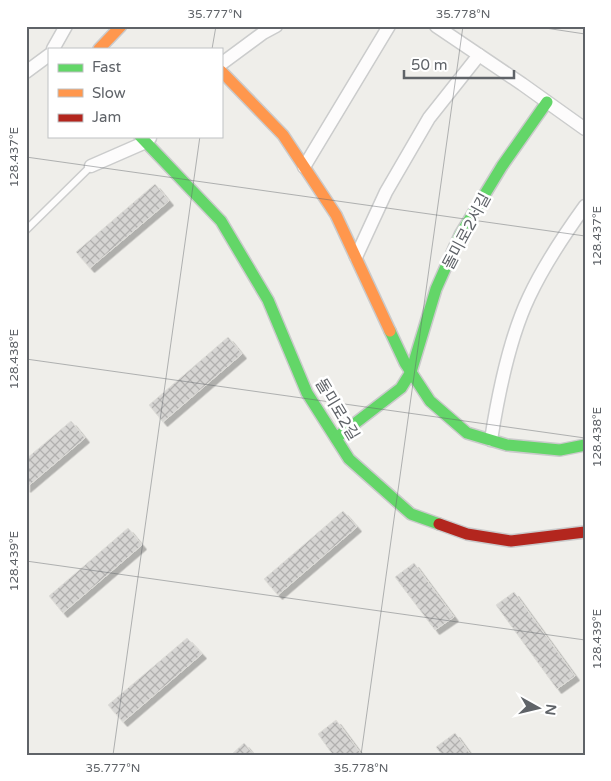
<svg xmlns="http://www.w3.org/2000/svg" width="611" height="781" viewBox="0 0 611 781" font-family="'Varela Round','Noto Sans KR',sans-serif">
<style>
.building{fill:url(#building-cross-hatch);stroke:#deddd9;filter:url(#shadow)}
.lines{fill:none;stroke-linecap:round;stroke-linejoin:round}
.lane-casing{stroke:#cbcccc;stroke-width:9}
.street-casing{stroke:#cbcccc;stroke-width:15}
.fast-casing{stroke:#cacacb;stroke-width:14}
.slow-casing{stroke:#cacacb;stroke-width:14}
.jam-casing{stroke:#cacacb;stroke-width:14}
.lane{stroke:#fdfcfc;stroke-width:6}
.street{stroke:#fdfcfc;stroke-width:12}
.fast{stroke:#63d668;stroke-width:11}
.slow{stroke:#ff974d;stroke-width:11}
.jam{stroke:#b3261e;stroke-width:11}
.ticks{fill:none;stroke:#5f6368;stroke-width:1;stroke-opacity:0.45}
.labels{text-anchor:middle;stroke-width:5;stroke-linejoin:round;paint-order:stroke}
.street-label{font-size:16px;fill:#5f6368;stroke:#fff}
.neatline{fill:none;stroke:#5f6368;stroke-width:2}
.ticks-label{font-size:12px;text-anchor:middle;fill:#5f6368}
</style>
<defs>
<pattern id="building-cross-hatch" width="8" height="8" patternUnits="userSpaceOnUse" patternTransform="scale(1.25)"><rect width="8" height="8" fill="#d6d5d3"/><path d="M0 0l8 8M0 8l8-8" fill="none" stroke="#b1b0af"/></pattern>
<filter id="shadow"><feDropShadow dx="4.5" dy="4.5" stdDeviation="0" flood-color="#0004"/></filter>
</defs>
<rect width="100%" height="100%" fill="#efeeea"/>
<g class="building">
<path d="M155,184l14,17 -79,67 -14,-16z"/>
<path d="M228,337l14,17 -79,68 -14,-17z"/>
<path d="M71,421l14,17 -59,50v-29z"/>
<path d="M343,511l14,16 -79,68 -14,-16z"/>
<path d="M128,528l14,17 -79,68 -14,-17z"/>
<path d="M414,563l40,54 -19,13 -40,-53z"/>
<path d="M514,592l61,84 -18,13 -61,-84z"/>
<path d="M187,638l15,16 -79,68 -15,-17z"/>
<path d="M336,720l26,35h-29l-15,-21z"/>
<path d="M455,733l16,22h-29l-6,-8z"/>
<path d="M244,743l10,12h-23z"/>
</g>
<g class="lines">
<defs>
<path id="lane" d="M26,230l65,-64"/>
<g id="street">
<path d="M436,26l86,58 63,45"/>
<path d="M53,49l13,-23"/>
<path d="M221,64l42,-31 13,-7"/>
<path d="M26,72l23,-17"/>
<path d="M91,166l55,-24 4,-4"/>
<path d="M304,167l85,-141"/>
<path d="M356,257l30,-65 43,-74 50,-63"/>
<path d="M491,440c7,-45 18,-101 38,-143 15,-32 35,-62 56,-91"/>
</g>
<g id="fast">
<path d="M140,136l81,85 47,79 39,93 42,66 62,55 28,10"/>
<path d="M390,331l15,32 25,38 37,32 40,12 53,5 25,-5"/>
<path d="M336,438l65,-50 10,-16 25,-83 24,-54 42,-69 45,-64"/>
</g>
<g id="slow">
<path d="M99,49l22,-23"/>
<path d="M221,71l62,64 53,80 54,116"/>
</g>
<path id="jam" d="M439,524l28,10 44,7 74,-9"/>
</defs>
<use href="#lane" class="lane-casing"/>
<use href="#street" class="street-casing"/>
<use href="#fast" class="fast-casing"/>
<use href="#slow" class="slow-casing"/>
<use href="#jam" class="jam-casing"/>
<use href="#lane" class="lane"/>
<use href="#street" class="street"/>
<use href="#fast" class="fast"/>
<use href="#slow" class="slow"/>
<use href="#jam" class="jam"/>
</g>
<path class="ticks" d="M532,26l53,8M212,49l4,-23M26,157l559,79M26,359l559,79M26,561l559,79M113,755l87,-619M361,755l102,-729"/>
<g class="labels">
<g class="street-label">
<text transform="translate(466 231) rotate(-62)" y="6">돌미로2서길</text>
<text transform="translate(338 409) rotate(59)" y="6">돌미로2길</text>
</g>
</g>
<rect width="611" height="781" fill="none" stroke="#ffffff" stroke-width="55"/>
<rect x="48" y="48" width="175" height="90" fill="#ffffff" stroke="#bfc1c3"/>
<rect x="58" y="64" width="25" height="8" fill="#63d668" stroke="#bfc1c3"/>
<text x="92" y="72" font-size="15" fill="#5f6368">Fast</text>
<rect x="58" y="89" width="25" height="8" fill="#ff974d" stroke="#bfc1c3"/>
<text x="92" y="98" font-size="15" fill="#5f6368">Slow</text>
<rect x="58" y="114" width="25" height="8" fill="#b3261e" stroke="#bfc1c3"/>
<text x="92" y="122" font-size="15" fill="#5f6368">Jam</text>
<g transform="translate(538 708) rotate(98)" stroke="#ffffff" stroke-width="4" paint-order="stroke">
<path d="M0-4L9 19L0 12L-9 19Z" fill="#5f6368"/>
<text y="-8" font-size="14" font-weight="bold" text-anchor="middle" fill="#5f6368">N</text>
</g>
<path d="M404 70v8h110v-8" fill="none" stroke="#5f6368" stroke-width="2.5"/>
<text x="411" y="70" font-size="15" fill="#5f6368" stroke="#ffffff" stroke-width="4" paint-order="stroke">50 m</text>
<rect x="28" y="28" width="556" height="726" class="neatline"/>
<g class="ticks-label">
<text x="215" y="18">35.777°N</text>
<text x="463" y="18">35.778°N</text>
<text transform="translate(14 157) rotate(-90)" y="4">128.437°E</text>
<text transform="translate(597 236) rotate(-90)" y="4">128.437°E</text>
<text transform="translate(14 359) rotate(-90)" y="4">128.438°E</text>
<text transform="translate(597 437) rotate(-90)" y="4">128.438°E</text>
<text transform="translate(14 561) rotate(-90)" y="4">128.439°E</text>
<text transform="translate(597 639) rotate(-90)" y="4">128.439°E</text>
<text x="113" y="772">35.777°N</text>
<text x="361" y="772">35.778°N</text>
</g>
</svg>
